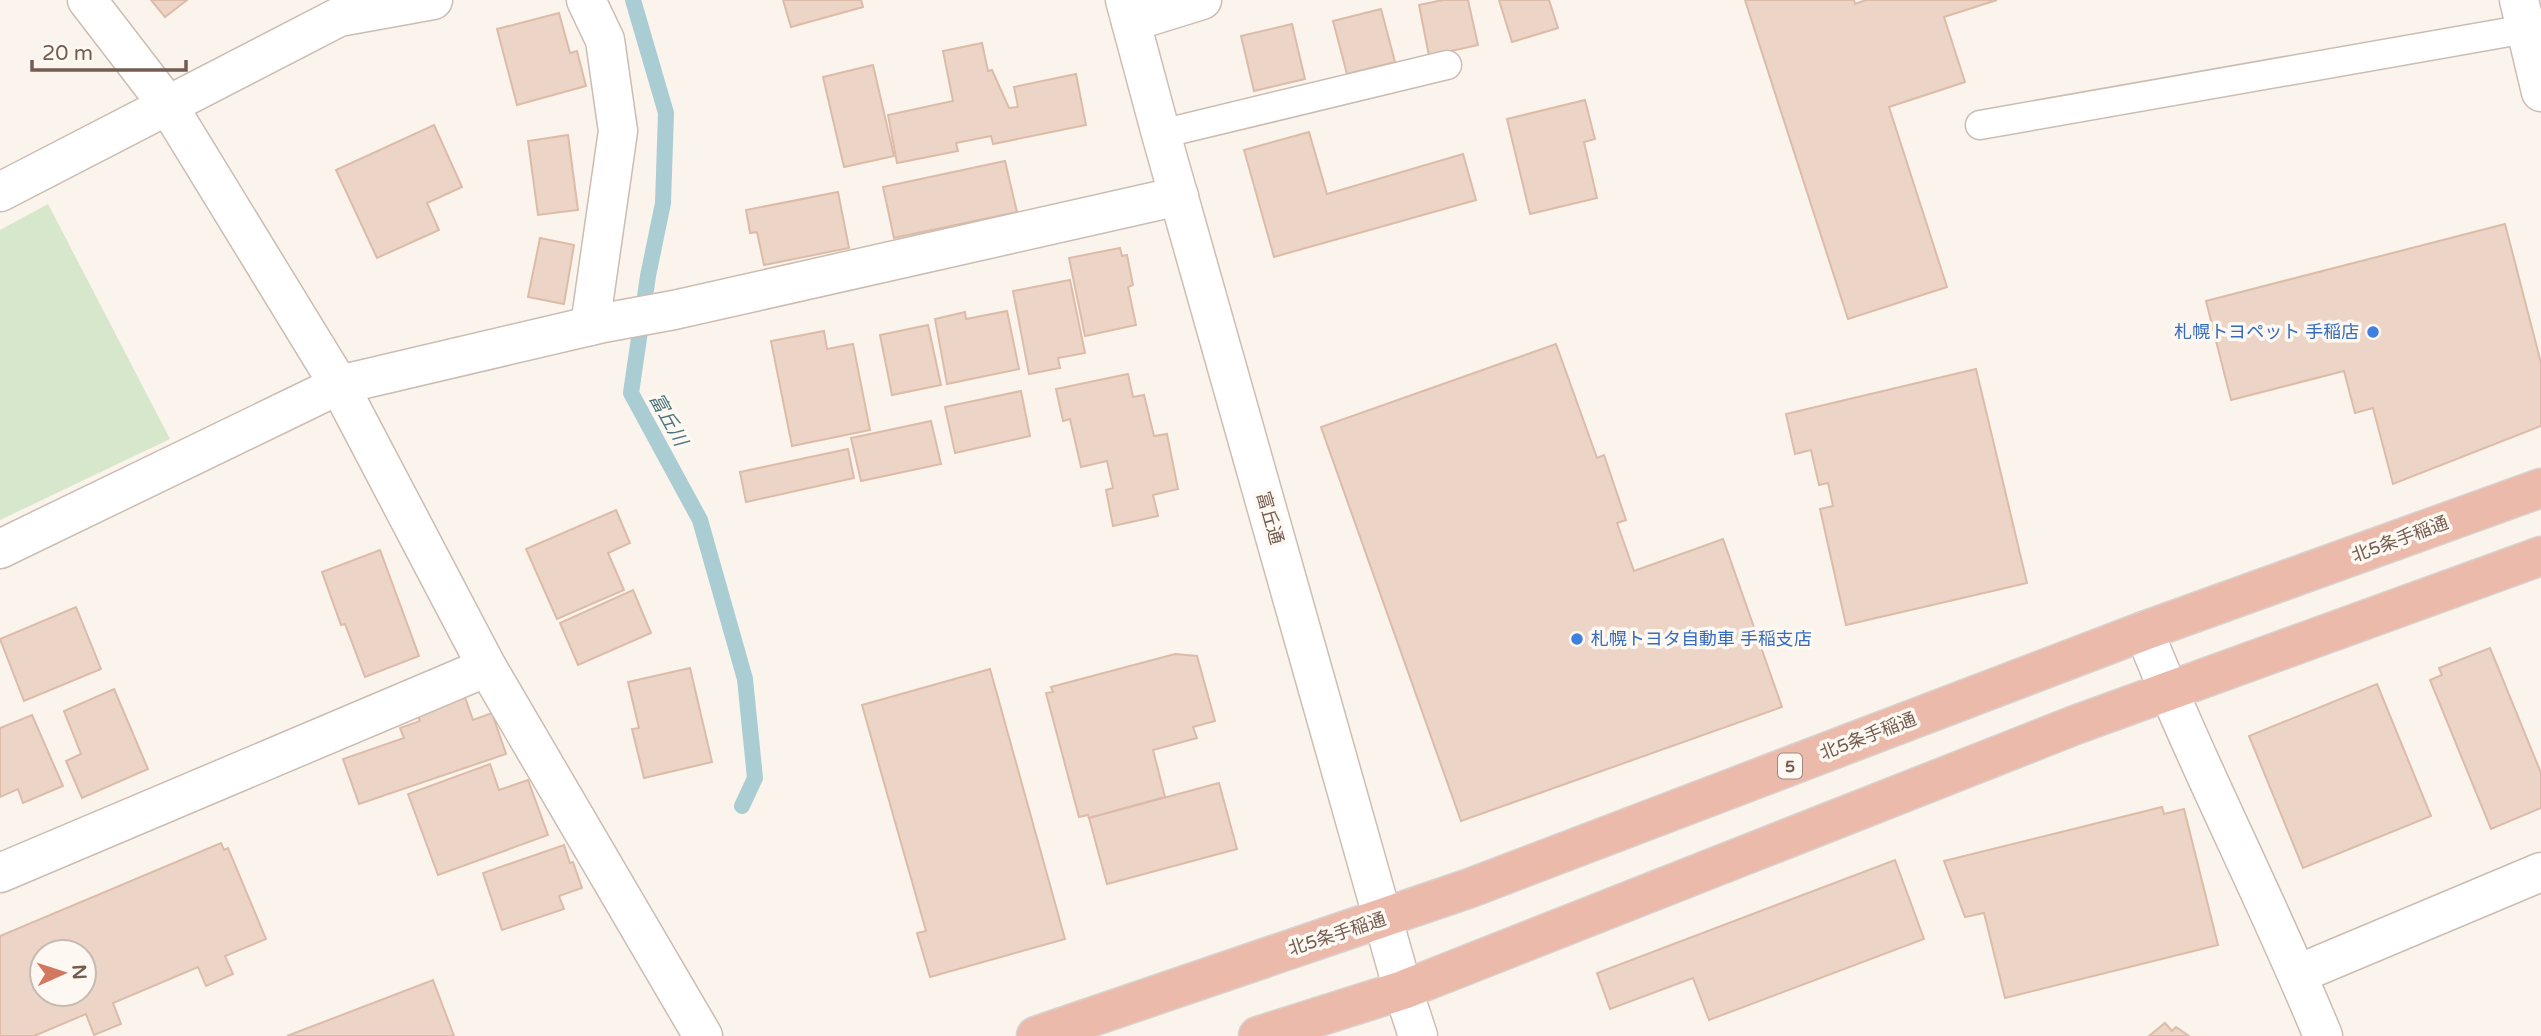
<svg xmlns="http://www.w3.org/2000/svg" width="2541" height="1036" viewBox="0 0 2541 1036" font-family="'Varela Round','Noto Sans JP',sans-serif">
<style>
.green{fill:#d7e7cb}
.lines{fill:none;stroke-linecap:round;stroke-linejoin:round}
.stream{stroke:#a9cdd2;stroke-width:16}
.building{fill:#ecd4c6;stroke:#ddbba9;stroke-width:2;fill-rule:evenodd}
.lane-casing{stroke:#ccbcb2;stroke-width:31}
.street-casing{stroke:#ccbcb2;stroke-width:41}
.secondary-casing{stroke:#cebdb0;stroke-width:41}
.highway-casing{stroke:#d8d1ce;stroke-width:41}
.lane{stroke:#fff;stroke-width:28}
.street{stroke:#fff;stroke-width:38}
.secondary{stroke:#fff;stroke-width:38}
.highway{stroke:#ecbaab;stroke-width:38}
.shop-dot{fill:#3f7fe0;stroke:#fdf8f2;stroke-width:2.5}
.labels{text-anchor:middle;stroke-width:7;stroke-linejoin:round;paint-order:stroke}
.shield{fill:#fdf8f2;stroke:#9c8b81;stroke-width:2}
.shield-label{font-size:16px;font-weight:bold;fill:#735c51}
.shop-label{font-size:18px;fill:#366cbe;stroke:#fdf8f2;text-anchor:end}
.street-label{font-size:18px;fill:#735c51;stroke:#fdf8f2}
.water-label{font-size:19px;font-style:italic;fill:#4a757c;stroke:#fdf8f2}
</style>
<rect width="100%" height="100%" fill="#faf4ec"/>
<path class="green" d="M48,204l122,235 -170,81v-290z"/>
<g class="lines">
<path class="stream" d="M633,0l33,113 -3,90 -15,73 -17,117 69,127 45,159 10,99 -13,28"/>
</g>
<g class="building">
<path d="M151,0h36l-22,17z"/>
<path d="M783,0h78l2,7 -72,20z"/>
<path d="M1443,0h25l10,45 -49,11 -10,-51z"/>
<path d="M1499,0h50l9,28 -46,14z"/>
<path d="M1745,0h109l1,4 11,-4h131l-53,17 21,65 -76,25 58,180 -99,32z"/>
<path d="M1381,9l14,53 -48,12 -14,-53z"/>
<path d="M559,13l11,40 7,-2 9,35 -69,19 -20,-76z"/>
<path d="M1292,24l13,55 -51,12 -13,-55z"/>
<path d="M982,43l6,28 4,-1 17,38 9,-1 -4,-20 62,-13 10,51 -93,19 -2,-8 -35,7 2,8 -61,12 -9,-48 65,-14 -10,-50z"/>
<path d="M873,65l21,91 -50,11 -21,-90z"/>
<path d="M1585,100l10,39 -11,3 13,56 -67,16 -23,-95z"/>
<path d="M434,125l28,62 -35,16 12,27 -62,28 -41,-88z"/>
<path d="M1309,132l18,62 136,-40 13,46 -202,57 -30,-107z"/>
<path d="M568,135l10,75 -40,5 -10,-74z"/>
<path d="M1005,161l12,51 -123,26 -11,-51z"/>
<path d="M838,192l11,56 -85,17 -7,-33 -7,1 -4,-23z"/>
<path d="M2505,224l36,139v63l-148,58 -20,-76 -18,5 -11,-42 -113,29 -25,-99z"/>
<path d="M540,238l34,7 -10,59 -36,-7z"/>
<path d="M1120,248l2,8 5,-1 6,30 -5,2 8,38 -51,11 -16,-78z"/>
<path d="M1070,280l15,73 -27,5 2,10 -31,6 -16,-83z"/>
<path d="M1007,311l12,58 -72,15 -12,-65 30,-7 1,7z"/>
<path d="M928,325l13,60 -49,10 -12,-60z"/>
<path d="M824,331l3,18 26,-5 17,86 -78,16 -21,-105z"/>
<path d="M1556,344l41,114 7,-3 22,65 -9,3 17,48 89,-32 59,168 -321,114 -140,-394z"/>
<path d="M1976,369l51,214 -181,42 -26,-116 13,-3 -5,-23 -9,2 -8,-35 -16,4 -9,-40z"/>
<path d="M1128,374l5,23 11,-2 10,41 13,-2 11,55 -25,6 5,21 -45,10 -7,-36 7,-2 -6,-27 -26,6 -11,-48 -7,2 -7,-32z"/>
<path d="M1021,391l9,45 -75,17 -10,-46z"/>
<path d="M931,421l10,43 -80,17 -10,-43z"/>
<path d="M848,449l6,29 -108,24 -6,-30z"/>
<path d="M616,510l14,33 -22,10 16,37 -67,29 -31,-70z"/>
<path d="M380,550l39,106 -54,21 -20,-53 -4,1 -19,-53z"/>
<path d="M633,590l18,43 -73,32 -18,-42z"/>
<path d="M76,607l25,62 -77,32 -24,-62z"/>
<path d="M2490,648l51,125v35l-50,21 -61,-149 12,-5 -3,-7z"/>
<path d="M1175,654l22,2 18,65 -22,6 4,11 -44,12 12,47 -76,21 -1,-3 -9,2 -33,-124 7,-1 -2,-5z"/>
<path d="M690,668l22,94 -68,16 -12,-49 7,-1 -11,-46z"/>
<path d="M990,669l75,270 -135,38 -13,-44 9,-2 -64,-226z"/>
<path d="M2377,684l54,132 -128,52 -54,-132z"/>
<path d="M114,689l34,80 -66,29 -16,-37 15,-7 -17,-43z"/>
<path d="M465,697l8,23 19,-7 14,41 -147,50 -16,-45 61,-21 -4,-10 20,-7 -3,-7z"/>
<path d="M32,715l31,71 -40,17 -5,-14 -18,8v-69z"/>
<path d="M490,764l9,26 29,-10 20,55 -110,40 -30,-81z"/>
<path d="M1219,783l18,66 -130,35 -18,-66z"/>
<path d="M2162,807l2,7 20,-5 34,136 -213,53 -21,-85 -19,4 -21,-56z"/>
<path d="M221,843l3,7 4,-2 38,91 -41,17 8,18 -27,12 -8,-19 -85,36 8,21 -27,11 -8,-21 -52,22h-34v-100zM42,952h42v42h-42z"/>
<path d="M564,845l6,18 3,-1 9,26 -23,8 5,13 -62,21 -19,-57z"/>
<path d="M1895,860l29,79 -215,81 -16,-42 -83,31 -13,-36z"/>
<path d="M433,980l21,56h-167z"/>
<path d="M2165,1023l7,8 4,-4 13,9h-40z"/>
</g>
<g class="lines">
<defs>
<g id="lane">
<path d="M1980,125l546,-96"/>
<path d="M1161,134l286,-69"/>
</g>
<g id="street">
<path d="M87,0l80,104 172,281 148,282 216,369"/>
<path d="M586,0l19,40 13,91 -28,195"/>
<path d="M2519,0l22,92"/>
<path d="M1131,22l71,-22"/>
<path d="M0,192l339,-175 94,-17"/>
<path d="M0,549l339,-164 264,-62 71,-13 505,-114"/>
<path d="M2144,631c54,137 123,268 179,405"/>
<path d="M0,873l487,-206"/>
<path d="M2298,974l243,-102"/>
</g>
<path id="secondary" d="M1125,0l36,134 242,856 15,46"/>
<g id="highway">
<path d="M1036,1036l434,-148 674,-257 397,-143"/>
<path d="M1258,1036l145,-46 672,-265 466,-169"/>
</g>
</defs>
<use href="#lane" class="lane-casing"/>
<use href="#street" class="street-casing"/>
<use href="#secondary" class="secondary-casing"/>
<use href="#highway" class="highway-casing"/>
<use href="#lane" class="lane"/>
<use href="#street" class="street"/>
<use href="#secondary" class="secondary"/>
<use href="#highway" class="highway"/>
</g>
<g class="shop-dot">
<circle cx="2373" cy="332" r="7"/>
<circle cx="1577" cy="639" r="7"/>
</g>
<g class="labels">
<rect class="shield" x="1778" y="753.5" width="24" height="25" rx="5"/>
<g class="shield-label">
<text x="1790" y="772">5</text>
</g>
<g class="shop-label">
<text x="2359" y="338">札幌トヨペット 手稲店</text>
<text x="1591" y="645" text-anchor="start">札幌トヨタ自動車 手稲支店</text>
</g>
<g class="street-label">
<text transform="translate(1270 518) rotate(74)" y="6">富丘通</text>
<text transform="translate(2400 539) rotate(-20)" y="6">北5条手稲通</text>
<text transform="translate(1868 736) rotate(-21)" y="6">北5条手稲通</text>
<text transform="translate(1337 934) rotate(-18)" y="6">北5条手稲通</text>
</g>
<g class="water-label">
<text transform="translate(669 419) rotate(61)" y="7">富丘川</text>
</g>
</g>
<g transform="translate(63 973) rotate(87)"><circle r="33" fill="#fdf8f2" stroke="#c6bab2" stroke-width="2"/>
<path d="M0-5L12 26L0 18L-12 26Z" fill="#d47761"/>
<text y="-10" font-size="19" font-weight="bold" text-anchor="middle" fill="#735c51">N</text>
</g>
<path d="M32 60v10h154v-10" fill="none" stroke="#735c51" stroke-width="3.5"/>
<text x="42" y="60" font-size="21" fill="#735c51" stroke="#fdf8f2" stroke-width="5" paint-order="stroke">20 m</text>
</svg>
